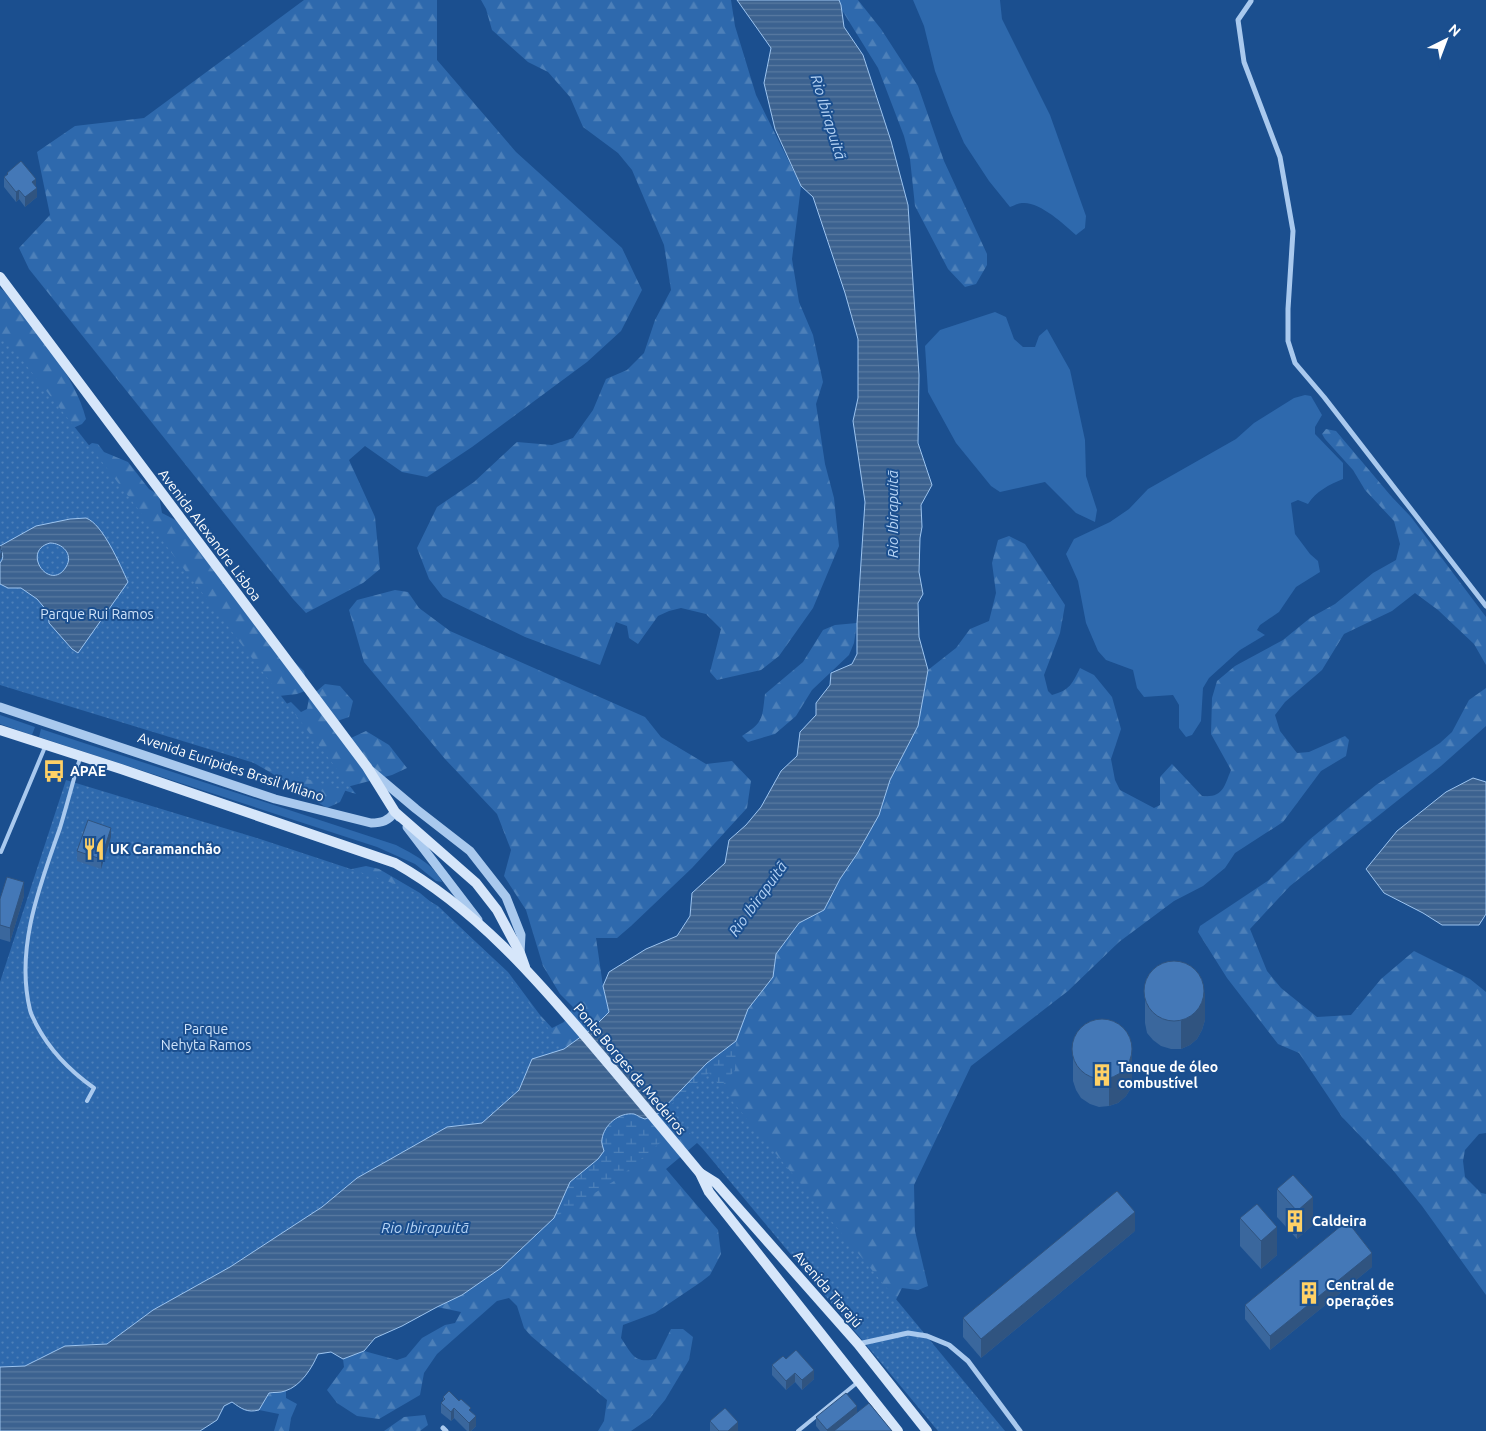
<svg xmlns="http://www.w3.org/2000/svg" width="1486" height="1431" viewBox="0 0 1486 1431" font-family="Ubuntu,sans-serif">
<style>
.grass{fill:#2e69ad}
.forest{fill:url(#forest-firs)}
.wetland{fill:url(#wetland-marsh)}
.park{fill:url(#park-dots)}
.water{fill:url(#water-rules);stroke:#9cc4f0;fill-rule:evenodd}
.lines{fill:none;stroke-linecap:round;stroke-linejoin:round}
.service{stroke:#a9c9ee;stroke-width:4}
.minor{stroke:#a9c9ee;stroke-width:5}
.tertiary{stroke:#a9c9ee;stroke-width:9}
.secondary{stroke:#d6e6fa;stroke-width:10}
.wall{fill:#3a679d}
.shaded-wall{fill:#305480}
.building{fill:#4478b7;stroke:#305480}
.labels{text-anchor:middle;stroke-width:4;stroke-linejoin:round;paint-order:stroke}
.street-label{font-size:14px;fill:#fff;stroke:#1b4f8f}
.park-label{font-size:14px;fill:#cfe3fa;stroke:#1b4f8f}
.poi-label{font-size:14px;font-weight:bold;fill:#fff;stroke:#1b4f8f;text-anchor:start}
.water-label{font-size:15px;font-style:italic;fill:#b5d3f5;stroke:#1b4f8f}
</style>
<defs>
<pattern id="forest-firs" width="22" height="20" patternUnits="userSpaceOnUse" patternTransform="scale(1.25)"><rect width="22" height="20" fill="#2e69ad"/><path d="M5 1l3.5 6h-7zM16 11l3.5 6h-7z" fill="#4d80b9"/></pattern>
<pattern id="wetland-marsh" width="20" height="14" patternUnits="userSpaceOnUse" patternTransform="scale(1.25)"><rect width="20" height="14" fill="#2e69ad"/><path d="M1 5h8M5 5V1M11 12h8M15 12V8" fill="none" stroke="#4d80b9"/></pattern>
<pattern id="park-dots" width="8" height="8" patternUnits="userSpaceOnUse" patternTransform="scale(1.25)"><rect width="8" height="8" fill="#2e69ad"/><path d="M2 2h.1M6 6h.1" fill="none" stroke="#4d80b9" stroke-width="1.8" stroke-linecap="round"/></pattern>
<pattern id="water-rules" width="6" height="5" patternUnits="userSpaceOnUse" patternTransform="scale(1.25)"><rect width="6" height="5" fill="#3c6290"/><path d="M0 2.5h6" fill="none" stroke="#597aa1"/></pattern>
</defs>
<rect width="100%" height="100%" fill="#1b4f8f"/>
<g class="grass">
<path d="M913,0h87l2,19 48,96 36,101 -1,12 -9,7c-12,-11 -37,-34 -54,-32 -4,0 -8,3 -12,4l-21,-26 -25,-38 -13,-30 -16,-42 -11,-45z"/>
<path d="M995,312l11,5 8,22 9,8h12l4,-11 8,-7 23,41 15,70 1,36 11,34 -2,12 -19,-9 -31,-31 -45,10 -9,-6 -35,-43 -28,-51 -3,-46 15,-16z"/>
<path d="M1305,395l6,1 11,19 -7,12v7l28,29v16c-14,6 -27,12 -35,25l-10,-4 -7,3 4,31 15,20 8,7 2,11 -24,15 -17,25 -19,13 -3,5 8,5 -25,15 -31,28 -6,10 -2,33 -9,14 -6,2 -7,-9v-23l-6,-10 -29,2 -7,-9 -4,-18 -27,-10 -8,-9 -12,-28 -8,-42 -12,-27 8,-15 36,-17 19,-13 19,-20 88,-50 18,-16 40,-25z"/>
<path d="M0,715l35,12 -3,8 -32,-11z"/>
<path d="M41,729l355,116c17,9 38,19 46,37l-6,-1 -21,-17 -38,-17 -338,-110z"/>
</g>
<g class="forest">
<path d="M304,0h133v60l79,92 106,96 20,42 -21,41 -34,31 -115,85 -45,30 -25,-5 -37,-26 -16,14 26,57 5,52 -17,14 -57,30 -13,-14 -264,-330 -10,-21 31,-33 -13,-63 38,-26 69,-8z"/>
<path d="M481,0h250l4,26 21,69 45,91 -9,73 7,43 14,33 10,47 -7,22 9,60 9,34 5,48 -26,62 -34,48 -18,14 -44,10 -7,-8 11,-43 -15,-15 -25,-6 -12,3 -11,5 -20,28 -9,-6 -2,-12 -11,-4 -16,43 -75,-28 -82,-40 -14,-18 -12,-31 20,-41 37,-25 43,-40 35,3 21,-7 20,-28 13,-31 21,-9 17,-17 11,-33 16,-30 -7,-45 -32,-75 -14,-17 -35,-26 -13,-30 -22,-25 -20,-10 -36,-32 -6,-21z"/>
<path d="M838,0h20l23,29 37,57 26,75 43,93v11l-11,19 -11,3 -17,-18 -33,-63 -5,-47 -6,-23 -26,-68 -38,-61z"/>
<path d="M0,288l4,3c29,37 71,83 82,128l-4,5 -11,5 -71,-88z"/>
<path d="M1326,429l10,2 55,65 20,21 75,100v48l-12,-21 -36,-34 -23,-17 -23,18 -48,23 -22,36 -37,32 -10,13 5,16 17,22 12,-1 36,-16 4,4 -3,16 -25,15 -38,51 -48,31 -10,15 -22,18 -29,15 -55,41 -51,49 -97,75 -57,119 1,46 13,55 -10,4 -16,-2 -18,35 -132,-130 -55,-50 -31,26 52,61 3,24 -11,21 -9,7 -46,31 -32,12 -2,13c11,16 13,26 35,21l15,-30h12l10,8 -4,23 -24,40 -15,18 -19,13h-33l6,-10 3,-21 -76,-64 -7,-8 -7,-22 -8,-8 -12,3 -60,53 -13,19 -4,22 -41,24 -22,-3 -20,-13 -10,-13 17,-23 -1,-8 21,-8 33,9 9,-3 16,-19 23,-13 10,-2 6,-11 -24,-5 25,-12 39,-27 53,-50 16,-36 166,-141 12,-32 25,-32 3,-23 23,-31 25,-13 16,-31 17,-25 22,-39 11,-35 28,-54 10,-56 28,-22 14,-19 19,-8 7,-28 -4,-30 6,-23 11,-4 16,8 40,61 -5,28 -16,42 4,16 4,4c18,-5 20,-11 28,-27l14,7 18,22 9,32 -10,30 4,21 5,10 34,18 6,-3v-28l12,-13 30,32c21,2 22,-9 29,-26l-20,-36 1,-36 5,-17 18,-15 48,-26 27,-22 25,-14 38,-31 23,-13 4,-16 -6,-23 -29,-31 -12,-20 -28,-31 -3,-5z"/>
<path d="M92,443l6,1 6,8 24,10 21,27 10,6 3,18 23,12 91,120 28,26 4,19 -11,4 -27,3 -182,-251z"/>
<path d="M395,590l13,2 11,16 31,23 195,86 16,20 45,27 26,-3 19,20 -4,27 -55,60 -61,58 -14,12h-21l7,48 6,26 -16,16 -29,21 -564,318v-233l347,-264 19,-4 13,3 41,24 30,25 58,54 32,43 12,13 12,-6 9,-15 -13,-13 -17,-28 -17,-56 -22,-34 7,-26 -14,-36 -52,-55 -81,-97 -15,-52 8,-10z"/>
<path d="M857,623l-3,20 -5,12 -37,35 -16,26 -21,18 -27,8 -6,-6c22,-14 20,-18 23,-42l38,-32 20,-32 12,-5z"/>
<path d="M325,684l15,2 13,15 -4,16 -15,5 17,16 15,-7 23,14 18,23 -15,7 -45,12 -7,15 -13,6 -59,-37 -30,-17 48,-50 5,-2 10,10 6,-3 2,-11z"/>
<path d="M1486,688v38l-45,40 -151,120 -40,43 17,42 14,17 36,29 34,-2 30,-36 33,-28 56,28 16,13v141l-7,1 -14,16 -2,11 2,16 16,16 5,1v101l-64,-89 -30,-37 -50,-52 -43,-64 -21,-9 -51,-66 -29,-46 2,-6 69,-46 40,-40 67,-55 64,-42 12,-11 17,-32z"/>
<path d="M286,1391v7l11,6 -6,14 -2,13h-15l5,-17 -20,-4 10,-17z"/>
<path d="M425,1415l3,10 -8,6h-36l20,-14z"/>
</g>
<path class="wetland" d="M736,1041l-1,29 -36,44 -43,32 -37,32 -65,40 16,-36 28,-23 6,-8c-1,-4 -3,-8 -2,-12 2,-14 17,-27 32,-25 3,1 7,4 11,5l14,-6 48,-50z"/>
<g class="park">
<path d="M0,332l106,135 250,327 -356,-109z"/>
<path d="M66,780l194,59 127,42 27,11 24,14 47,45 27,30 52,68 -32,10 -13,31 -37,33 -35,4 -90,51 -35,29 -92,60 -77,43 -46,34 -42,2 -40,20 -23,1h-2v-385z"/>
<path d="M709,1073l296,358h-67l-270,-324z"/>
</g>
<g class="water">
<path d="M737,0h102l2,5 3,22 19,28 28,86 17,64 11,170 -1,68 14,42 -11,20 1,22 -2,11 -1,34 4,22 -5,9 1,34 9,33 -10,56 -28,54 -11,35 -22,39 -17,25 -16,31 -25,13 -23,31 -3,23 -25,32 -12,32 -29,22 -48,50 -14,6c-4,-1 -8,-4 -11,-5 -15,-2 -30,11 -32,25 -1,4 1,8 2,12l-6,8 -28,23 -16,36 -53,50 -39,27 -25,12 -35,19 -27,12 -11,13 -21,8 -12,-7 -13,2c-6,14 -17,32 -33,37 -5,2 -11,1 -16,2l-10,17c-12,3 -17,-1 -27,-8l-8,4 -7,14 -17,11h-200v-64l25,-1 40,-20 42,-2 46,-34 77,-43 92,-60 35,-29 90,-51 35,-4 37,-33 13,-31 32,-10 29,-21 16,-16 -6,-26 6,-14 37,-23 31,-13 13,-20 2,-23 33,-30 4,-23 17,-15 15,-18 20,-36 16,-15 3,-24 16,-17v-12l14,-18 1,-12 21,-9 5,-10v-31l8,-121 -12,-81 5,-23v-59l-13,-46 -32,-96 -12,-11 -26,-57 -11,-46 7,-35z"/>
<path d="M86,518c17,6 34,47 42,64l-50,71 -6,-4 -23,-26 -1,-11 -11,-13 -16,-11h-13l-8,-4v-21c5,-6 2,-10 0,-17l36,-20 34,-7zM50,543c12,0 24,11 16,24 -16,26 -46,-16 -16,-24z"/>
<path d="M1473,778l13,4v132l-7,11h-37l-19,-12 -39,-20 -18,-24 31,-38 49,-39z"/>
</g>
<g class="lines">
<g class="service">
<path d="M80,758c-7,23 -13,47 -20,70 -20,57 -45,120 -30,182 1,5 4,9 6,14 14,27 34,47 58,64l-7,13"/>
<path d="M1,852l44,-105"/>
<path d="M798,1431l60,-49"/>
</g>
<g class="minor">
<path d="M1251,1l-13,19 6,42 36,95 13,74 -5,78v32l7,22 29,34 162,209"/>
<path d="M858,1344l50,-11 19,3 22,9 19,16 52,70"/>
<path d="M443,1428l3,3"/>
</g>
<g class="tertiary">
<path d="M0,707l275,92 96,24c11,0 17,-2 24,-11l4,5"/>
<path d="M371,771l45,38 54,42 36,46 15,38 -1,18"/>
<path d="M407,827l71,93"/>
</g>
<g class="secondary">
<path d="M0,277l367,490 28,45 81,71 21,27 23,43 5,14"/>
<path d="M0,730l121,39 274,94c80,45 141,115 200,185 35,41 70,83 105,125l9,19 189,239"/>
<path d="M700,1173l16,10 142,161 69,87"/>
</g>
</g>
<g class="wall">
<path d="M7,173l29,13 1,11 -12,10 -6,-8 -3,3 -12,-15v-10l3,-1z"/>
<path d="M111,837l-10,32 -24,-8v-10z"/>
<path d="M24,896l-14,46 -10,-3v-40z"/>
<path d="M1145,985l60,35 -3,10 -5,9 -7,6 -9,4h-10l-10,-3 -8,-6 -6,-7 -2,-10z"/>
<path d="M1073,1043l59,35 -1,10 -5,8 -8,7 -9,3 -10,1 -9,-3 -9,-6 -5,-8 -3,-9z"/>
<path d="M1277,1189l36,36 -16,14 -20,-22z"/>
<path d="M1240,1218l37,37 -16,14 -21,-23z"/>
<path d="M1135,1231l-154,127 -18,-21v-19z"/>
<path d="M1372,1267l-102,83 -25,-31v-14z"/>
<path d="M786,1359l28,20 -12,11 -7,-8 -9,8 -14,-15v-10z"/>
<path d="M443,1397l28,15 5,14 -5,5h-4l-13,-13 -3,3 -10,-8v-10l2,-1z"/>
<path d="M857,1413l35,18h-72l-4,-5v-9z"/>
<path d="M710,1421l28,10h-28z"/>
</g>
<g class="shaded-wall">
<path d="M36,179v10l1,-1v9l-12,10v-10l7,-15z"/>
<path d="M19,190v9l-3,3v-10z"/>
<path d="M2,552v5l-2,3v-5z"/>
<path d="M111,828v9l-10,32v-10z"/>
<path d="M24,882v14l-14,46v-14z"/>
<path d="M1205,992v28l-3,10 -5,9 -7,6 -9,4v-28z"/>
<path d="M1132,1050v28l-1,10 -5,8 -8,7 -9,3v-28z"/>
<path d="M1313,1197v28l-16,14v-28z"/>
<path d="M1135,1212v19l-154,127v-19z"/>
<path d="M1277,1227v28l-16,14v-28z"/>
<path d="M1372,1253v14l-102,83v-14z"/>
<path d="M814,1370v9l-12,11v-10z"/>
<path d="M795,1373v9l-9,8v-9z"/>
<path d="M857,1406v10l-19,15h-11v-1z"/>
<path d="M454,1408v10l-3,3v-9z"/>
<path d="M476,1416v10l-5,5h-2v-8z"/>
<path d="M738,1422v9h-10z"/>
</g>
<g class="building">
<path d="M21,161l15,18 -4,3 5,6 -12,9 -6,-7 -3,2 -12,-15 4,-3 -1,-1z"/>
<path d="M0,546l2,6 -2,3z"/>
<path d="M88,820l23,8 -10,31 -24,-8z"/>
<path d="M7,877l17,5 -14,46 -10,-3v-26z"/>
<circle cx="1174" cy="991" r="30"/>
<circle cx="1102" cy="1049" r="30"/>
<path d="M1293,1175l20,22 -16,14 -20,-22z"/>
<path d="M1117,1191l18,21 -154,127 -18,-21z"/>
<path d="M1257,1204l20,23 -16,14 -21,-23z"/>
<path d="M1347,1221l25,32 -102,83 -25,-31z"/>
<path d="M796,1350l18,20 -12,10 -7,-7 -9,8 -14,-16 11,-9 3,3z"/>
<path d="M449,1391l10,10 2,-2 10,9 -2,2 7,6 -7,7 -15,-15 -3,4 -10,-9 4,-4 -2,-2z"/>
<path d="M846,1393l11,13 -30,24 -11,-13z"/>
<path d="M869,1403l23,28h-58z"/>
<path d="M725,1408l13,14 -10,9h-9l-9,-10z"/>
</g>
<defs>
<symbol id="bus-bare" viewBox="-9 -9 18 18"><path d="M-5-6H5V4H4V6H2V4H-2V6H-4V4H-5ZM-3.5-4V0h7V-4ZM-3.5 1.2v1.5H-2V1.2ZM2 1.2v1.5H3.5V1.2Z" fill="#ffd166" stroke="#1b4f8f" stroke-width="2.5" paint-order="stroke"/></symbol>
<symbol id="restaurant-bare" viewBox="-9 -9 18 18"><path d="M-5-6h1v4h1v-4h1v4h1v-4h1v5L-1.5 .5V6h-2V.5L-5-1ZM5-6V6H3V1.5H1.5Q1.5-4 5-6Z" fill="#ffd166" stroke="#1b4f8f" stroke-width="2.5" paint-order="stroke"/></symbol>
<symbol id="building-bare" viewBox="-9 -9 18 18"><path d="M-4-6H4V6H1V3H-1V6H-4ZM-2.5-4.3h1.7v1.8h-1.7ZM.8-4.3h1.7v1.8H.8ZM-2.5-1h1.7V.8h-1.7ZM.8-1h1.7V.8H.8Z" fill="#ffd166" stroke="#1b4f8f" stroke-width="2.5" paint-order="stroke"/></symbol>
</defs>
<g fill-rule="evenodd">
<use href="#bus-bare" x="38" y="755" width="32" height="32"/>
<use href="#restaurant-bare" x="78" y="833" width="32" height="32"/>
<use href="#building-bare" x="1086" y="1059" width="32" height="32"/>
<use href="#building-bare" x="1279" y="1205" width="32" height="32"/>
<use href="#building-bare" x="1293" y="1277" width="32" height="32"/>
</g>
<g class="labels">
<g class="street-label">
<text transform="translate(210 535) rotate(53)" y="5">Avenida Alexandre Lisboa</text>
<text transform="translate(231 767) rotate(18)" y="5">Avenida Euripides Brasil Milano</text>
<text transform="translate(630 1069) rotate(50)" y="5">Ponte Borges de Medeiros</text>
<text transform="translate(828 1289) rotate(49)" y="5">Avenida Tiarajú</text>
</g>
<g class="park-label">
<text x="97" y="619">Parque Rui Ramos</text>
<text x="206" y="1034">Parque<tspan x="206" dy="16">Nehyta Ramos</tspan></text>
</g>
<g class="poi-label">
<text x="70" y="776">APAE</text>
<text x="110" y="854">UK Caramanchão</text>
<text x="1118" y="1072">Tanque de óleo<tspan x="1118" dy="16">combustível</tspan></text>
<text x="1312" y="1226">Caldeira</text>
<text x="1326" y="1290">Central de<tspan x="1326" dy="16">operações</tspan></text>
</g>
<g class="water-label">
<text transform="translate(828 117) rotate(73)" y="5">Rio Ibirapuitã</text>
<text transform="translate(893 514) rotate(-90)" y="5">Rio Ibirapuitã</text>
<text transform="translate(758 899) rotate(-54)" y="5">Rio Ibirapuitã</text>
<text x="425" y="1233">Rio Ibirapuitã</text>
</g>
</g>
<g transform="translate(1446 40) rotate(42)" stroke="#1b4f8f" stroke-width="4" paint-order="stroke">
<path d="M0-4L9 19L0 12L-9 19Z" fill="#ffffff"/>
<text y="-8" font-size="14" font-weight="bold" text-anchor="middle" fill="#ffffff">N</text>
</g>
</svg>
